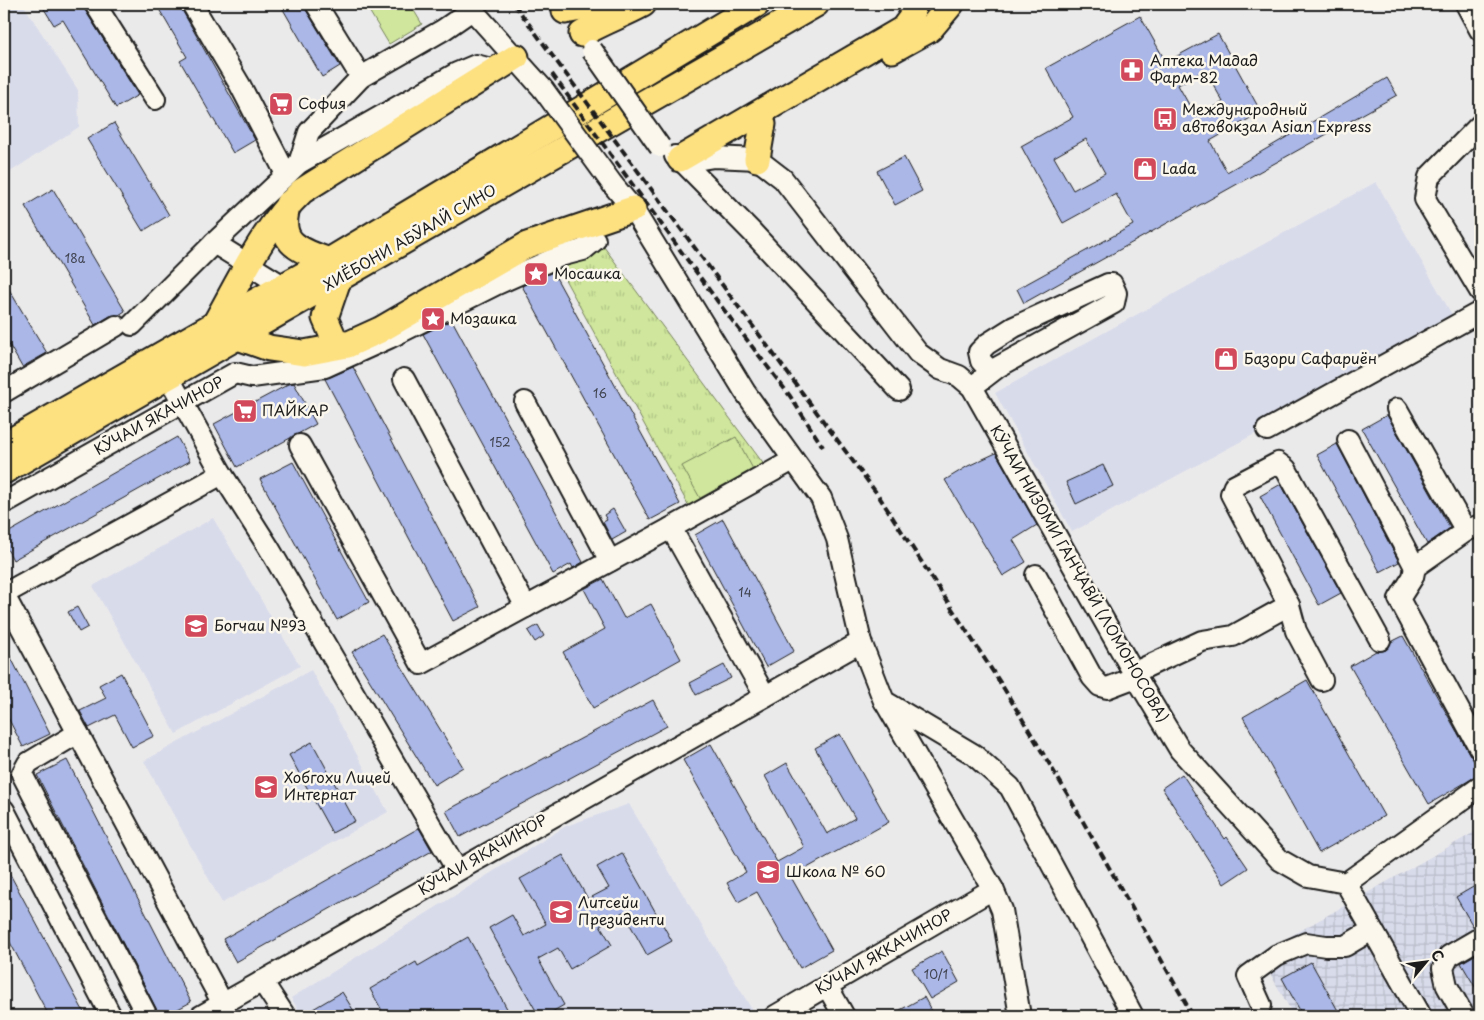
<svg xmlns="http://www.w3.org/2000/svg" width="1484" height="1020" viewBox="0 0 1484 1020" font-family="'Playpen Sans',sans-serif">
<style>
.built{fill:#d8dbea}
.industrial{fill:url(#industrial-grid)}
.park{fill:url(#park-tufts);stroke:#76815c}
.pitch{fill:#cfe69c;stroke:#76815c}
.building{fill:#aab7e7;stroke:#1c1c1c;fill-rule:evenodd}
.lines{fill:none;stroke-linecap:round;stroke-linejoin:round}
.minor-casing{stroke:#1c1c1c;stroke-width:24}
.major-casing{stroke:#1c1c1c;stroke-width:29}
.minor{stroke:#fbf7ec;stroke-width:20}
.major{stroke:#fde080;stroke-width:25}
.rail{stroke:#1c1c1c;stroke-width:4;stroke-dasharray:8 4;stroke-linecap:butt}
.minor-bridge-casing{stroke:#1c1c1c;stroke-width:24;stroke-linecap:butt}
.minor-bridge{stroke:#fbf7ec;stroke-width:20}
.labels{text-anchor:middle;stroke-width:5;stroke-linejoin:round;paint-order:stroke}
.number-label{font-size:12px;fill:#40434f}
.poi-label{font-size:15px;fill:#1c1c1c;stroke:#fbf7ec;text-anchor:start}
.street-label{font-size:15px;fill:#1c1c1c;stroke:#fbf7ec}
</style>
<defs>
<pattern id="industrial-grid" width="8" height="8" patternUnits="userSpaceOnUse" patternTransform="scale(1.25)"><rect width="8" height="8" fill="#d8dbea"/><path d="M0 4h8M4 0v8" fill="none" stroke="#b9bbc8"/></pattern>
<pattern id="park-tufts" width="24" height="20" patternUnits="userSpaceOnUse" patternTransform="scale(1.25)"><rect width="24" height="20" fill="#cfe69c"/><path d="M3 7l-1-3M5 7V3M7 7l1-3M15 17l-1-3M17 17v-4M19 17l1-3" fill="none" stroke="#b1c586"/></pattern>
</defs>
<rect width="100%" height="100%" fill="#ebeaeb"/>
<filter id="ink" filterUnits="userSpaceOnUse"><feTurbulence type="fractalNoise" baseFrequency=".02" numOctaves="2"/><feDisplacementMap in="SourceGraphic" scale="10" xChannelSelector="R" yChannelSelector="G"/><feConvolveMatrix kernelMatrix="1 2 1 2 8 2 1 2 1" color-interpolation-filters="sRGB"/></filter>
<g filter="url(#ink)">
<g class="built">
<path d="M4,4h19l55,86 1,37 -75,49z"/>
<path d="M1376,182l82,143 -386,207 -77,-139z"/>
<path d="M213,518l87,148 -124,68 -83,-148z"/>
<path d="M311,670l77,142 -166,91 -78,-142z"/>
<path d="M629,804l125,209 -6,3h-446l-11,-18 275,-172z"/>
</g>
<path class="industrial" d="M1480,829v187h-186l-35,-62z"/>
<path class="park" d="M604,247l161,219 -75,42 -134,-245z"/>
<g class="pitch">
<path d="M365,4h45l12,20 -33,20z"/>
<path d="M736,437l17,32 -53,29 -18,-32z"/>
</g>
<g class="building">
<path d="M41,4h42l2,6 53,85 -22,13 -53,-88 -9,5z"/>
<path d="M156,4h24l2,6 73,130 -22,13 -53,-92 7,-4z"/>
<path d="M280,4h24l2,6 34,56 -18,11z"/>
<path d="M1140,16l26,46 52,-28 43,78 -51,29 17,31 160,-94 10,17 -373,208 -7,-14 116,-64 -17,-31 -53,29 -42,-77 52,-29 -27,-49zM1205,70l18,32 -27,15 -18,-32zM1086,139l19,34 -32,17 -19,-33z"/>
<path d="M114,123l55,92 -26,16 -56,-92z"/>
<path d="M904,157l18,34 -27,14 -18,-34z"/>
<path d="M53,189l72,122 -6,4 -9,1 -15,9 -70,-119z"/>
<path d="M553,272l127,232 -30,16 -128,-234z"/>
<path d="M4,281l43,72 -25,14 -18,-31z"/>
<path d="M452,320l131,242 -10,6 -2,-4 -18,10 -130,-240z"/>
<path d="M353,367l127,240 -27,14 -128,-242z"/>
<path d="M294,383l22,41 -79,43 -23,-43 75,-40z"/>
<path d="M1387,415l63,113 -23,16 -65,-115z"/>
<path d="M177,437l13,24 -177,99 -9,-17v-8z"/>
<path d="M1337,444l62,118 -19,10 -63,-117z"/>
<path d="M996,453l41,72 -24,15 13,22 -23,14 -58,-96 23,-14z"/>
<path d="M293,462l76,140 -32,18 -77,-141z"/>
<path d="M1103,465l10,21 -37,18 -10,-22z"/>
<path d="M1281,484l60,109 -22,12 -59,-109z"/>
<path d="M613,509l13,23 -14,8 -9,-18 4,-2 -3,-5z"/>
<path d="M723,519l71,132 -28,16 -71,-132z"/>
<path d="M603,579l21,39 27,-14 30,55 -88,49 -30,-56 42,-23 -21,-40z"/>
<path d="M77,607l11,20 -9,5 -11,-20z"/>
<path d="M538,625l6,11 -9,6 -7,-11z"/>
<path d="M382,634l81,133 -29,18 -82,-133z"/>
<path d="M1403,636l67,119 10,15v4l-51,30 -79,-138 26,-15 10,-1 5,-8z"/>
<path d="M4,644l46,90 -27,13 -19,-37z"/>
<path d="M724,665l7,13 -35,17 -6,-12z"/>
<path d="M121,673l33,63 -22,11 -17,-32 -26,13 -9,-17 26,-13 -7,-13z"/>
<path d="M1307,680l77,136 -65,37 -76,-136z"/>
<path d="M653,700l14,26 -207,111 -14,-26z"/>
<path d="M840,734l49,88 -98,55 41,73 -32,18 -43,-76 -19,10 -11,-19 19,-11 -63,-112 28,-16 66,118 27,-15 -39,-71 22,-13 40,71 28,-16 -40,-70z"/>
<path d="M312,742l43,79 -23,12 -43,-78z"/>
<path d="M67,760l124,242 -26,14h-5l-123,-241z"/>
<path d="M1182,774l43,65 2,-2 21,31 -24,16 -62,-96z"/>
<path d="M419,828l13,23 -196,111 -13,-23z"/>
<path d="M622,853l50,88 -25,14 -24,-43 -23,13 12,20 -42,24 -12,-21 -20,11 26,46 -19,11h-6l-50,-88 23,-13 12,21 22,-12 -26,-45 43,-24 25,44 21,-11 -12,-21z"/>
<path d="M4,863l82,153h-37l-45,-85z"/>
<path d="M1480,883v43l-6,2 -18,-31z"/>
<path d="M468,937l43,79h-126l-15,-27 46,-27 2,4z"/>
<path d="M942,951l17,31 -29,17 -18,-31z"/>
<path d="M1480,952v43l-19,-32z"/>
<path d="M1311,962l30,54h-38l-21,-38z"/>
<path d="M342,992l15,24h-40l-4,-7z"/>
<path d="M924,997l10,19h-45z"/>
</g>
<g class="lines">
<defs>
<g id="minor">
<path d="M95,4l60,95"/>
<path d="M192,4l48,81 46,89"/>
<path d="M316,4l45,73"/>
<path d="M467,4l76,85"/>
<path d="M1466,4l14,26"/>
<path d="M1480,125l-51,52 -4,22 55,92"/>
<path d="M675,156l5,3 72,73 147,158"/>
<path d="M680,159h22l12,-2 43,2 26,20 135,174 22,16 19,7 13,11 164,290 44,73 100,110 28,16 38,7 75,133"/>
<path d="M299,163l10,-31 52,-55 82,-47 29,-20"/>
<path d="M613,185l20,24 112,183 76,106 16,41 24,103 23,59 89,53 37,33 123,229"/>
<path d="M214,243l69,43"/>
<path d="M132,325l82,-82 85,-80 158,-90 19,-8 19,5"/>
<path d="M168,376l54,98 47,74 188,322"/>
<path d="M404,379l122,228"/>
<path d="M972,387l26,-20 116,-64 2,-10 -4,-9h-4l-94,43 -27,17 -8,8 2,9 10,11"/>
<path d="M4,392l112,-66"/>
<path d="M525,402l85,159"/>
<path d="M1397,409l69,122"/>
<path d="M1267,430l213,-118"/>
<path d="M1348,440l67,127"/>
<path d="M300,445l121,219 250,-136 94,168"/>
<path d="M4,503l231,-130 17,4 73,-10 64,-29 108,-54 63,-28 23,-6 12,-10"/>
<path d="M1480,525l-14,6 -51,36 -2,10 -14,22 81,150"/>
<path d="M671,528l122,-68"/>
<path d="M1036,575l56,102 8,9 7,2 29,-11"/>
<path d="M4,594l218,-120"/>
<path d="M4,595l219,409"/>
<path d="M1133,673l69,-32 31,-5 56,-31"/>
<path d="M1322,680l-26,-49 -7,-26 -58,-111 3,-8 44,-23 8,6 94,171"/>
<path d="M885,702l108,187 9,21 18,106"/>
<path d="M78,733l-50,30 -6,11 125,242"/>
<path d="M4,810l107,206"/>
<path d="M1346,883l134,-96"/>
<path d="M262,981l23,35"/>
<path d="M827,986l17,30"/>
<path d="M1261,1005l-13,-29 29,-21 29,-12 20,3h19l27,-16"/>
<path d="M201,1016l660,-374"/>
<path d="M775,1016l218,-127"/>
<path d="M1464,1016l-17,-30 -4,-18 6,-12 31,-18"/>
</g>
<g id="major">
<path d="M565,11l38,-7"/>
<path d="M582,34c20,-12 41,-19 61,-30"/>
<path d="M892,50l38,-21 21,-25"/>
<path d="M680,159l223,-130 9,-12 1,-13"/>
<path d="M757,159l6,-35"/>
<path d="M288,204c-12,39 9,45 41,57"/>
<path d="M338,280l-13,38 10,23 12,4"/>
<path d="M215,324c26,-46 49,-97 87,-133l214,-134"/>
<path d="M238,337l31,11 35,5 43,-8 33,-15 147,-85 106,-36"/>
<path d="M4,445l211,-121 114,-63 428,-257"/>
<path d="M4,471l812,-467"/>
</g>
</defs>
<use href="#minor" class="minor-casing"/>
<use href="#major" class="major-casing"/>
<use href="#minor" class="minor"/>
<use href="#major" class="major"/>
<g class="rail">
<path d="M514,4l364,491 125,192 65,108 125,221"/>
<path d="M552,74l166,228 72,94 33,51"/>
</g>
<defs>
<g id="minor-bridge">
<path d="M592,50l68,97"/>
<path d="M543,89l70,96"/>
</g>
</defs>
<use href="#minor-bridge" class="minor-bridge-casing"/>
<use href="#minor-bridge" class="minor-bridge"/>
</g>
</g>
<defs>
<symbol id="pharmacy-square" viewBox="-11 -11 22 22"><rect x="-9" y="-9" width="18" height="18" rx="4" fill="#d1495b" stroke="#fbf7ec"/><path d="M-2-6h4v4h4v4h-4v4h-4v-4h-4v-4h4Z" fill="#fff"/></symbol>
<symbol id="supermarket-square" viewBox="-11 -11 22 22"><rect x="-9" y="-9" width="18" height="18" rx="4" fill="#d1495b" stroke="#fbf7ec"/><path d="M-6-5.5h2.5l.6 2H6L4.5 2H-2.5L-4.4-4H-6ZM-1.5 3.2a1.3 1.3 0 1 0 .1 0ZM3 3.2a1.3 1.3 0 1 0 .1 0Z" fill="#fff"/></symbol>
<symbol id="bus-square" viewBox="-11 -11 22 22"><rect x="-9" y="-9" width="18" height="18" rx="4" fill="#d1495b" stroke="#fbf7ec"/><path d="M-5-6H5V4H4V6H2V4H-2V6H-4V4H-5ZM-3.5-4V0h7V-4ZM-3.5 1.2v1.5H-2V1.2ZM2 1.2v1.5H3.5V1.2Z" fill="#fff"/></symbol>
<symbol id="shop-square" viewBox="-11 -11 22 22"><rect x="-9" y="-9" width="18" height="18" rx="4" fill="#d1495b" stroke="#fbf7ec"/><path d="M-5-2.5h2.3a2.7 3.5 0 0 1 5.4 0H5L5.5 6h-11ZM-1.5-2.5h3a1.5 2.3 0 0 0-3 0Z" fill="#fff"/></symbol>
<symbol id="sight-square" viewBox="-11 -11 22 22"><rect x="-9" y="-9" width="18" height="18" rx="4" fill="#d1495b" stroke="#fbf7ec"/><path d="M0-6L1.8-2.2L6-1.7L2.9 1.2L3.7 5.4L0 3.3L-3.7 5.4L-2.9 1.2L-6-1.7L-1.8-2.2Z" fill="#fff"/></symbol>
<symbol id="school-square" viewBox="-11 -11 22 22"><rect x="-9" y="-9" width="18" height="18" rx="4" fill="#d1495b" stroke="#fbf7ec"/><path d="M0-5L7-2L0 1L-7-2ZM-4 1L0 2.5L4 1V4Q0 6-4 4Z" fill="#fff"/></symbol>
</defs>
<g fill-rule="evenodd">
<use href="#pharmacy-square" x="1118" y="56" width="28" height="28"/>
<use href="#supermarket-square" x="267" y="90" width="28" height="28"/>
<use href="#bus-square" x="1151" y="105" width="28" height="28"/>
<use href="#shop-square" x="1131" y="155" width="28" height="28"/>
<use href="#sight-square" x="522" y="260" width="28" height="28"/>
<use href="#sight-square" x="419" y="305" width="28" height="28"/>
<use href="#shop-square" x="1212" y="345" width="28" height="28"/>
<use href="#supermarket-square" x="231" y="397" width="28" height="28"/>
<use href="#school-square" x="182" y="612" width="28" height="28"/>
<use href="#school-square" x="252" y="773" width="28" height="28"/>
<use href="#school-square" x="754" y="858" width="28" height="28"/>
<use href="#school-square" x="547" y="898" width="28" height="28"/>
</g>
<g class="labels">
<g class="number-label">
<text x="75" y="263">18a</text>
<text x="600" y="398">16</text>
<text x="500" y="447">152</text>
<text x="745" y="597">14</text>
<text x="936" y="979">10/1</text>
</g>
<g class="poi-label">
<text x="1150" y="66">Аптека Мадад<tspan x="1150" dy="17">Фарм-82</tspan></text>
<text x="298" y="109">София</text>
<text x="1182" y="115">Международный<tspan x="1182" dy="17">автовокзал Asian Express</tspan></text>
<text x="1162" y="174">Lada</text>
<text x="554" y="279">Мосаика</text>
<text x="450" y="324">Мозаика</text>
<text x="1244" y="364">Базори Сафариён</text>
<text x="262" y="416">ПАЙКАР</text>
<text x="214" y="631">Богчаи №93</text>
<text x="284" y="783">Хобгохи Лицей<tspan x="284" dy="17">Интернат</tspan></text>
<text x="786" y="877">Школа № 60</text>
<text x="578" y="908">Литсейи<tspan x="578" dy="17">Президенти</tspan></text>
</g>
<g class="street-label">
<text transform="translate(410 238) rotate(-30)" y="5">ХИЁБОНИ АБӮАЛӢ СИНО</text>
<text transform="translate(159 416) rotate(-29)" y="5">КӮЧАИ ЯКАЧИНОР</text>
<text transform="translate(1079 574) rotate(60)" y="5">КӮЧАИ НИЗОМИ ГАНҶАВӢ (ЛОМОНОСОВА)</text>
<text transform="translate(483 855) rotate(-30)" y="5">КӮЧАИ ЯКАЧИНОР</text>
<text transform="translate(884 952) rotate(-30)" y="5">КӮЧАИ ЯККАЧИНОР</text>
</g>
</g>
<rect width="1484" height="1020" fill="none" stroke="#fbf7ec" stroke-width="20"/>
<rect x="10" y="10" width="1464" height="1000" fill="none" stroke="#1c1c1c" stroke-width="2" filter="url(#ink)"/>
<g transform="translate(1426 962) rotate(61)" stroke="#fbf7ec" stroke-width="4" paint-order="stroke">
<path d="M0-4L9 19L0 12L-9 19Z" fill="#1c1c1c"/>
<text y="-8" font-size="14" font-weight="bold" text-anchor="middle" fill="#1c1c1c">С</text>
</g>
</svg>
